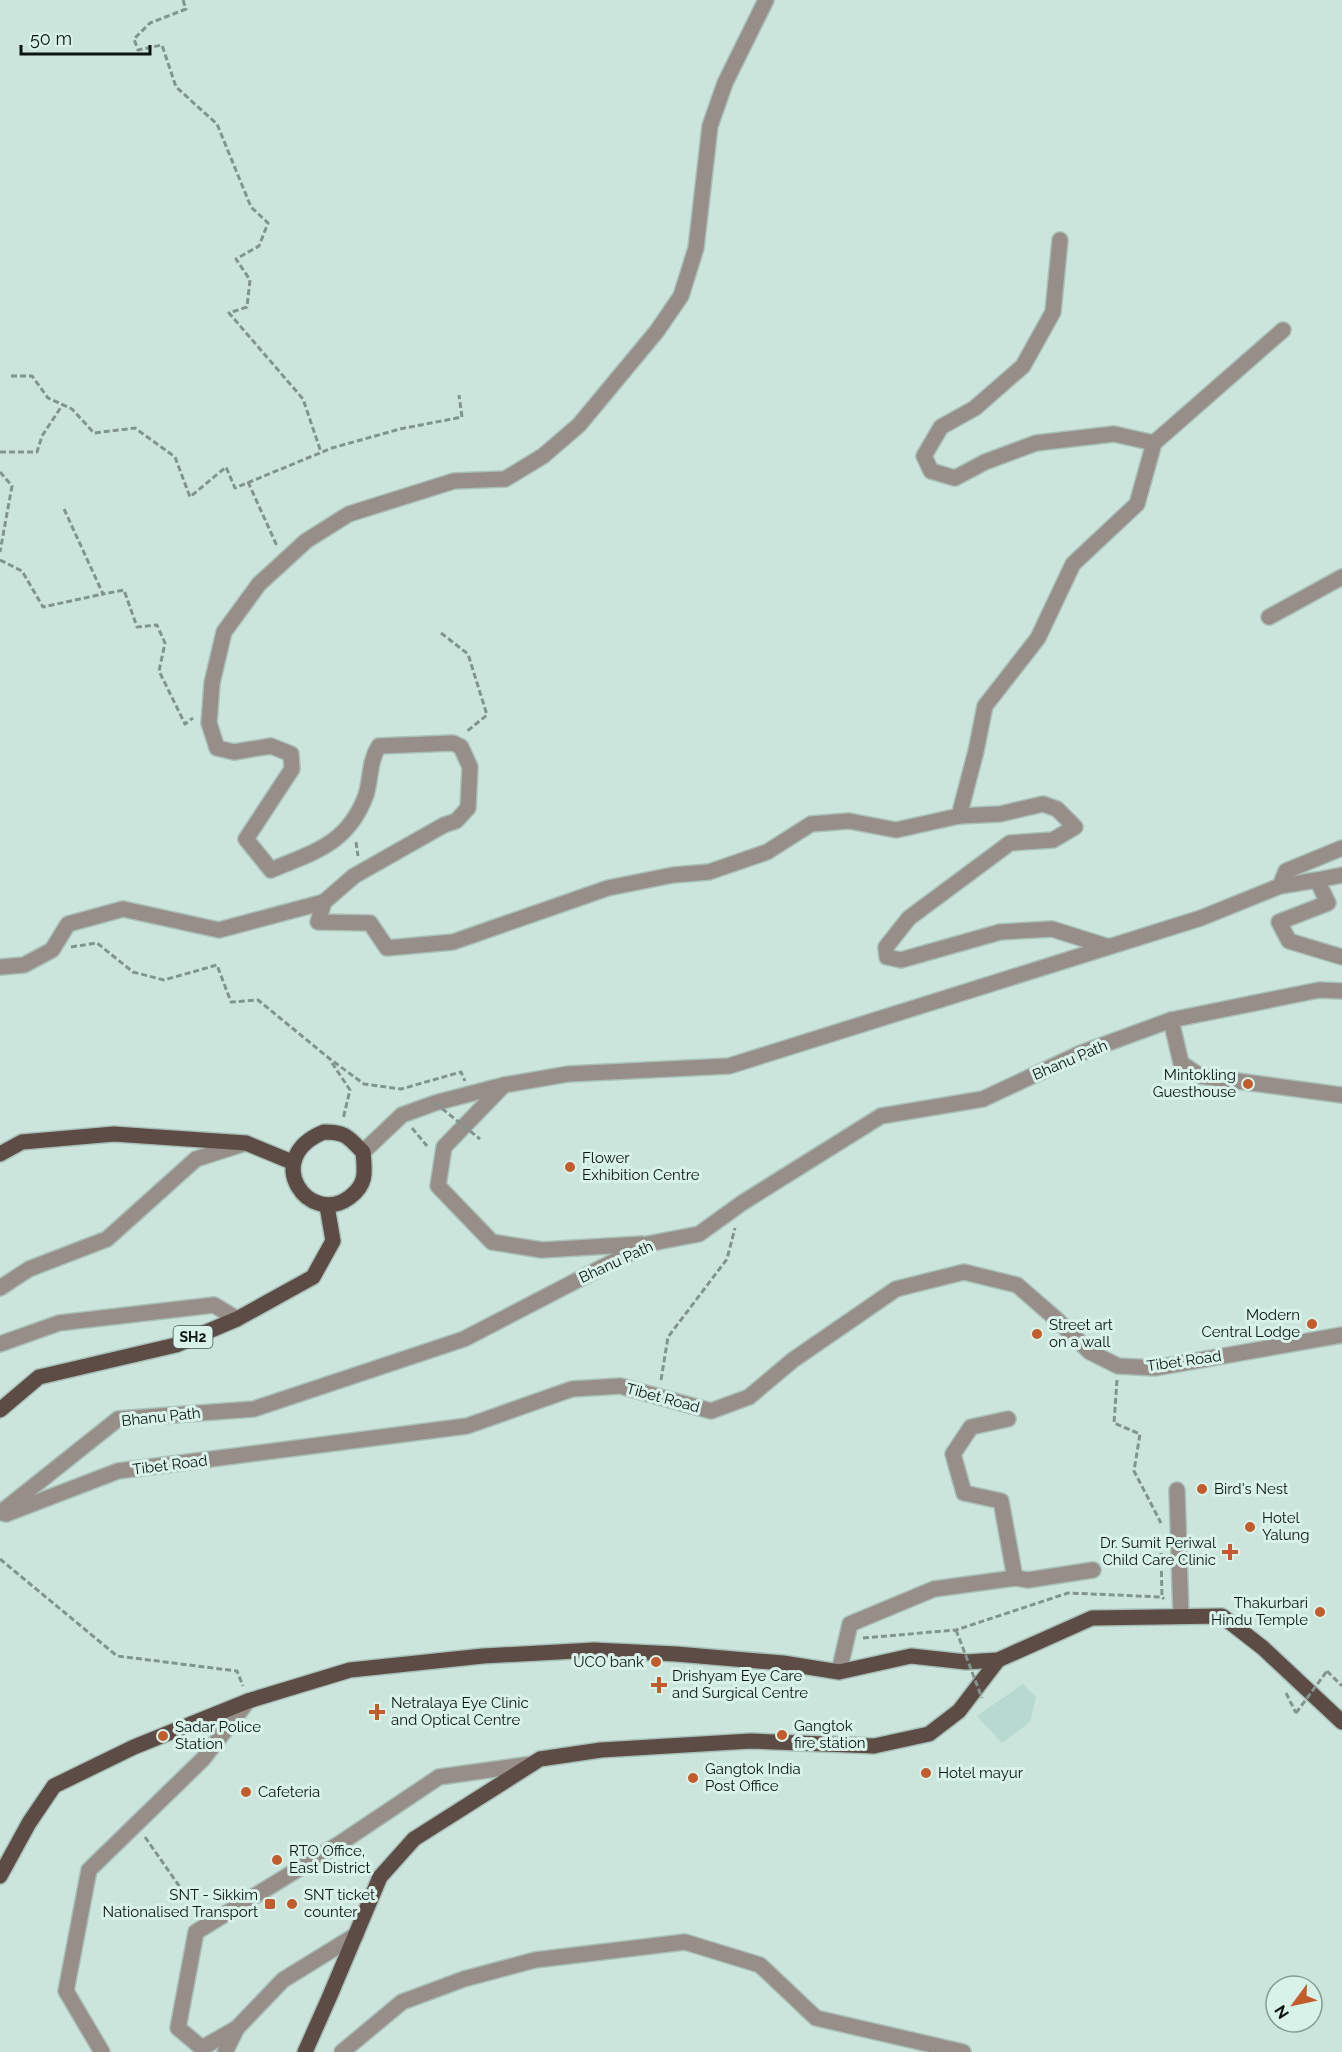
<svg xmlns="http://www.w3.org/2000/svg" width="1342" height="2052" viewBox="0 0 1342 2052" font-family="Raleway,sans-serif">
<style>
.built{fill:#b8d9cf}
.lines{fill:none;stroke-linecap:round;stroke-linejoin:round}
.minor-casing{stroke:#a9c0b9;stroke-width:18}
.major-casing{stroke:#a9c0b9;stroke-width:18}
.path{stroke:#81948e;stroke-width:3;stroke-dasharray:6 3;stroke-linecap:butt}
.minor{stroke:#978d89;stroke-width:15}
.major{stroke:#5c4c45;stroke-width:15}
.path-bridge{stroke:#81948e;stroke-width:3;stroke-dasharray:6 3;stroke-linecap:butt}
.poi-dot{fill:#c25c2c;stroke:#d8f2ea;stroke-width:2}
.labels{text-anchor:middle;stroke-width:6;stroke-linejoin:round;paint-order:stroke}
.shield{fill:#d8f2ea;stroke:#495754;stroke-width:1.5}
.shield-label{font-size:14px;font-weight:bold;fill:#0c1513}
.street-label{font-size:15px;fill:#0c1513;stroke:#d8f2ea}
.poi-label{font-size:15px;fill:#0c1513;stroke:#d8f2ea;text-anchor:start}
</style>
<rect width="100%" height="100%" fill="#cbe5dd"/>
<path class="built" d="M1023,1684l13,13 -6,25 -28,21 -25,-27z"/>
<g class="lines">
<defs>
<g id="minor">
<path d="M766,0l-41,83 -15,43 -14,122 -15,48 -24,35 -78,94 -36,31 -38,23 -51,2 -105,33 -43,27 -47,43 -35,48 -12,51 -3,40 8,25 17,4 37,-6 20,8 1,15 -46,70 25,31c43,-18 77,-26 95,-75 5,-16 3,-34 13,-49l74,-3 8,4 9,20 -2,41 -12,13 -12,4 -90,51 -30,26 -6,20 52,1 17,25 66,-6 155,-54 65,-13 36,-3 58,-20 44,-28 38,-3 47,9 63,-14 41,-2 43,-10 14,5 18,18 -22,13 -43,3 -101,75 -23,29 1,10 14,3 99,-28 52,-3 54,17"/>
<path d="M1060,240l-7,72 -30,54 -48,42 -34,19 -17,29 7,15 24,7 30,-16 51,-19 78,-9 40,9"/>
<path d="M1269,617l73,-40"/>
<path d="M959,816l17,-65 9,-45 53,-68 35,-74 64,-60 17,-61 129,-113"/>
<path d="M1317,880l25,-5"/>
<path d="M1280,886l6,-15 56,-23"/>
<path d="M0,967l24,-2 28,-15 16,-26 55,-15 96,21 105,-28"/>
<path d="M1171,1020l10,43 19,13 142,19"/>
<path d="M504,1085l-60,62 -6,39 54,56 50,8 100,-6"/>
<path d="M363,1152l39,-37 33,-12 69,-18 64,-11 161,-8 472,-148 79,-32 37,-6 11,23 -49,19 10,19 53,16"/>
<path d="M0,1288l29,-19 78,-30 89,-80 50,-16"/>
<path d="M0,1344l59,-21 155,-18 23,14"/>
<path d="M1008,1419l-37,8 -18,27 11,39 37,8 14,77"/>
<path d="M1177,1490l4,126"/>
<path d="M0,1513l118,-94 136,-10 210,-70 183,-95 52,-10 43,-31 139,-87 102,-17 98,-46 90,-33 148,-30 23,1"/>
<path d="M6,1514l112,-43 349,-45 105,-37 48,-3 91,25 38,-14 44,-37 103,-71 68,-17 53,13 38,33 35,34 28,14 37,2 187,-33"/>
<path d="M839,1672l11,-48 84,-35 81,-11 13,2 65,-10"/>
<path d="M237,2028l-35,20 -24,-20 18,-96 143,-88 100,-67 93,-13"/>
<path d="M102,2052l-36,-61 23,-121 114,-111 45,-58"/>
<path d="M225,2052l12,-24 46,-48 73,-45"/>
<path d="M342,2052l60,-50 62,-23 71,-19 150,-18 75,23 56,53 147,34"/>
</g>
<g id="major">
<path d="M324,1132c22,0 24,5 39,20 2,20 4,32 -13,45 -41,31 -90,-39 -26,-65z"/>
<path d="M0,1154l22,-12 92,-8 132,9 46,19"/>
<path d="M0,1410l39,-33 137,-32 61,-26 76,-42 20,-36 -6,-35"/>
<path d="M0,1876l29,-53 25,-37 80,-39 114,-46 102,-31 133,-14 111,-6 82,4 107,9 56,9 72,-16 55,6 32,-2 94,-42 130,-2 41,32 79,74"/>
<path d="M305,2052l24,-54 51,-121 34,-38 126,-80 61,-9 150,-9 123,5 55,-12 30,-23 39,-51"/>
</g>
</defs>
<use href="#minor" class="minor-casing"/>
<use href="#major" class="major-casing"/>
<g class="path">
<path d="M183,0l3,9 -36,14 -16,16 4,11 24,-5 14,42 41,37 34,83 17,16 -9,23 -23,13 14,21 -3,27 -18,6 74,86 18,53"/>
<path d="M11,376h21l16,22 24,11 22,24 41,-5 40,29 15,40 36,-30 9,21 97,-40 68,-19 62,-12 -3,-22"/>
<path d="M0,452h37l5,-16 21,-32"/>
<path d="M0,472l12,14 -12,66"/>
<path d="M248,482l29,64"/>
<path d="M64,509l39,85 21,-4 13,37 20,-2 8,18 -6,28 26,53 8,-6"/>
<path d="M0,560l22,11 21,36 60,-13"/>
<path d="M441,633l27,21 19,61 -21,17"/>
<path d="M356,842l2,14"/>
<path d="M71,947l26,-4 36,29 31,8 53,-15 14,37 27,-2 72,59 34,25 37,5 60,-17 4,9"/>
<path d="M332,1063l18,27 -7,29"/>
<path d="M412,1128l15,18"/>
<path d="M661,1380l7,-43 59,-78 8,-31"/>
<path d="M1117,1380l-3,43 26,11 -6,37 27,52"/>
<path d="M1161,1553l1,44"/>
<path d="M0,1559l117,97 120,15 6,15"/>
<path d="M863,1638l93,-8 112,-37 94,4 2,2"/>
<path d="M1327,1671l15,15"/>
<path d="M1286,1693l10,20"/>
<path d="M145,1837l53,76"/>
</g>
<use href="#minor" class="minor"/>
<use href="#major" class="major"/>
<g class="path-bridge">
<path d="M435,1103l45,36"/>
<path d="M956,1630l26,68"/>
<path d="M1296,1713l31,-42"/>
</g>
</g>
<g class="poi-dot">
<circle cx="1248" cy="1084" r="6"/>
<circle cx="570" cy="1167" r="6"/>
<circle cx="1312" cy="1324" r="6"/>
<circle cx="1037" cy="1334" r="6"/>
<circle cx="1202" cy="1489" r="6"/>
<circle cx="1250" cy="1527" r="6"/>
<path d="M1227 1543h6v6h6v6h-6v6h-6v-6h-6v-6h6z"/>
<circle cx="1320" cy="1612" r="6"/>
<circle cx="656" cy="1662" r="6"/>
<path d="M656 1676h6v6h6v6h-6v6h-6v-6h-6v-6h6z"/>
<path d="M374 1703h6v6h6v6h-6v6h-6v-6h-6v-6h6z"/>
<circle cx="782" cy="1735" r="6"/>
<circle cx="163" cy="1736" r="6"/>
<circle cx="926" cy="1773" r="6"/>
<circle cx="693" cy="1778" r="6"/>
<circle cx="246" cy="1792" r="6"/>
<circle cx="277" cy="1860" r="6"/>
<rect x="264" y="1898" width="12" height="12" rx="3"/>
<circle cx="292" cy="1904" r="6"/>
</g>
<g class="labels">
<rect class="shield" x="173.5" y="1326" width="39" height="22" rx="4.5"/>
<g class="shield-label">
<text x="193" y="1342">SH2</text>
</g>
<g class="street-label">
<text transform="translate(1070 1060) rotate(-23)" y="5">Bhanu Path</text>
<text transform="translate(616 1262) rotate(-25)" y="5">Bhanu Path</text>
<text transform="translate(1184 1361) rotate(-8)" y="5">Tibet Road</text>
<text transform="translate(663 1398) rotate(15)" y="5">Tibet Road</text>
<text transform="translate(161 1417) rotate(-6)" y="5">Bhanu Path</text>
<text transform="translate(170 1465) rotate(-7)" y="5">Tibet Road</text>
</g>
<g class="poi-label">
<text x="1236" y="1080" text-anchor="end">Mintokling<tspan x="1236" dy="17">Guesthouse</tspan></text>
<text x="582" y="1163">Flower<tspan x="582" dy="17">Exhibition Centre</tspan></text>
<text x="1300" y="1320" text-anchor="end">Modern<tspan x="1300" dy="17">Central Lodge</tspan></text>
<text x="1049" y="1330">Street art<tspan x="1049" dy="17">on a wall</tspan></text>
<text x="1214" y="1494">Bird's Nest</text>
<text x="1262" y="1523">Hotel<tspan x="1262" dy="17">Yalung</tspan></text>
<text x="1216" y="1548" text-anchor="end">Dr. Sumit Periwal<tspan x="1216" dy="17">Child Care Clinic</tspan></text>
<text x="1308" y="1608" text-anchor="end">Thakurbari<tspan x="1308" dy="17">Hindu Temple</tspan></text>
<text x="644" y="1667" text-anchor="end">UCO bank</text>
<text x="672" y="1681">Drishyam Eye Care<tspan x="672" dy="17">and Surgical Centre</tspan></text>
<text x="391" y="1708">Netralaya Eye Clinic<tspan x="391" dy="17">and Optical Centre</tspan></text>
<text x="794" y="1731">Gangtok<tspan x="794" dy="17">fire station</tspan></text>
<text x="175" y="1732">Sadar Police<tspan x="175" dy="17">Station</tspan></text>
<text x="705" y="1774">Gangtok India<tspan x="705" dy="17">Post Office</tspan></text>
<text x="938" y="1778">Hotel mayur</text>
<text x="258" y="1797">Cafeteria</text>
<text x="289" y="1856">RTO Office,<tspan x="289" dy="17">East District</tspan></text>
<text x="258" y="1900" text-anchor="end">SNT - Sikkim<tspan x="258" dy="17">Nationalised Transport</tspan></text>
<text x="304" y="1900">SNT ticket<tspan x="304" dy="17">counter</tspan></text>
</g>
</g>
<g transform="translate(1294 2004) rotate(237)"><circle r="28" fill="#d8f2ea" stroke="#869a94" stroke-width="1.5"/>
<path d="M0-4.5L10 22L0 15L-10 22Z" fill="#c25c2c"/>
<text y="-9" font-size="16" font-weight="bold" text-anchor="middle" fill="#0c1513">N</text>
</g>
<path d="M21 45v9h129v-9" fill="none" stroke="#0c1513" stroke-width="3"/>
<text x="30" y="45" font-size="18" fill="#0c1513" stroke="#d8f2ea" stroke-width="4.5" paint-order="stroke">50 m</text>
</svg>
